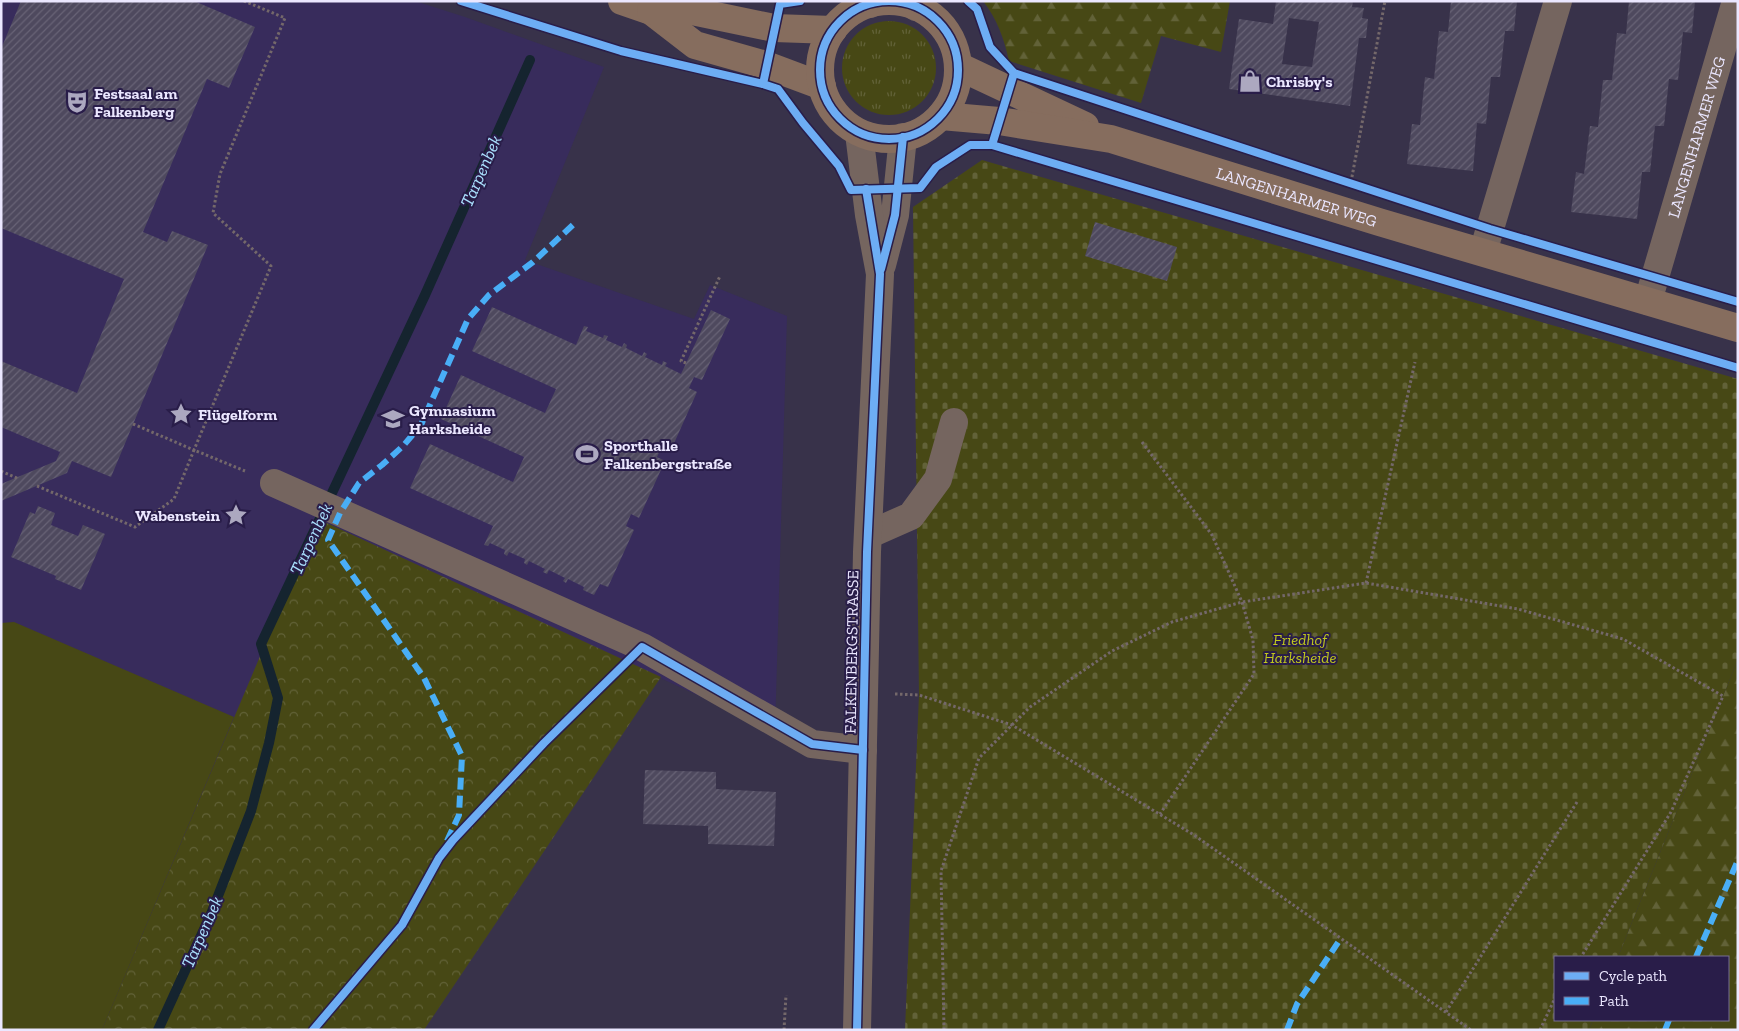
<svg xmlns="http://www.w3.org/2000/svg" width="1739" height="1031" viewBox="0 0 1739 1031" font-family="'Zilla Slab',serif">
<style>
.built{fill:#382c5c}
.grass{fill:url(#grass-tufts)}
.forest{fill:url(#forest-firs)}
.cemetery{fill:url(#cemetery-stones)}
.park{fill:url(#park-crowns)}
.pitch{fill:#474815}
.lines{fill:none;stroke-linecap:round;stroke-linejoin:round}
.stream{stroke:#15242f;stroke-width:10}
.building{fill:url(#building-hatch);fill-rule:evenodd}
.path{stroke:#74686a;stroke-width:3;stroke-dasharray:2.5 2.5;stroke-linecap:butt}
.minor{stroke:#75655f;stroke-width:28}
.major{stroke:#866d5e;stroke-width:28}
.quiet{stroke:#49aef6;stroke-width:6;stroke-dasharray:12 6;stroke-linecap:butt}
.cycleway-casing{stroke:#291d49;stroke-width:11}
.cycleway{stroke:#6dadf4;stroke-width:8}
.labels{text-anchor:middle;stroke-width:4;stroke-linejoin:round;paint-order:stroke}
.poi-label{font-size:16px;font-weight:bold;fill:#ebe7ff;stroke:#291d49;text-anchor:start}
.street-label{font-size:16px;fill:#ebe7ff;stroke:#291d49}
.park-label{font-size:16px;font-style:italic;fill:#c1c91e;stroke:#291d49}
.water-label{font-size:18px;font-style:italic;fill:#aae1fe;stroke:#291d49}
</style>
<defs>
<pattern id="grass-tufts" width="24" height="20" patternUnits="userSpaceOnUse" patternTransform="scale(1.25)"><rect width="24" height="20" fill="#474815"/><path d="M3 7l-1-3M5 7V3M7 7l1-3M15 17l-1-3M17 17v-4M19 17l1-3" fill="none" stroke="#626238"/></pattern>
<pattern id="forest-firs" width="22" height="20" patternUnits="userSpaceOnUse" patternTransform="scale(1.25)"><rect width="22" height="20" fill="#474815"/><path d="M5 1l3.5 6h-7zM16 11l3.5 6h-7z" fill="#626238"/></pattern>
<pattern id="cemetery-stones" width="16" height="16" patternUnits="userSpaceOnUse" patternTransform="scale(1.25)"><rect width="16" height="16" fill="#474815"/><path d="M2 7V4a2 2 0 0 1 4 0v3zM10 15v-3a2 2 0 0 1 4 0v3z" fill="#626238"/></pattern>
<pattern id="park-crowns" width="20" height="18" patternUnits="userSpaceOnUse" patternTransform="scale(1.25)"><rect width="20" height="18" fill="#474815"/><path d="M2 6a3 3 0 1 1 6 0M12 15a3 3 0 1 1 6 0" fill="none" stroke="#626238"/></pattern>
<pattern id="building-hatch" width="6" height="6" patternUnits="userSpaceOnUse" patternTransform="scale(1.25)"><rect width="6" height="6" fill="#4e495e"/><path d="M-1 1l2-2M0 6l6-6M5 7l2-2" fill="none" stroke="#686376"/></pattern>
</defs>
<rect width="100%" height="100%" fill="#38324a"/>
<path class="built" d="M1,1h414l50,16 139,50 -79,193 169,59 16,-34 77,31 -12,415 -456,-211 -217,510h-101z"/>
<circle class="grass" cx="889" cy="68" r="47"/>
<g class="forest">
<path d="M983,1h247l-9,51 -60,-16 -20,67 -132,-42c-5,-23 -12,-42 -26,-60z"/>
<path d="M1738,659v371h-149l4,-10h135v-63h-110z"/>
</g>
<path class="cemetery" d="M982,160l756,219v280l-120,298h-63v63h38l-4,10h-684l14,-335 -6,-488z"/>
<path class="park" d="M318,519l343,158 -237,353h-322z"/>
<path class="pitch" d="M14,622l220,95 -132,313h-101v-407z"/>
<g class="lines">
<path class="stream" d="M158,1030l53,-116 40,-103 18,-68 9,-45 -17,-54 164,-349 105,-235"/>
</g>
<g class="building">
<path d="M21,1h173l61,26 -26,61 -22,-9 -64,153 24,10 5,-11 36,14 -97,232 -39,-16 -5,12 -66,28v-17l55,-23 4,-9 -59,-25v-66l76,32 47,-114 -123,-51v-179z"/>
<path d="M1276,1h77l-1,6 12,1 -2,10 6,1 -2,19h-7l-9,68 -121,-17 10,-70 34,5zM1289,18l30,4 -7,45 -30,-3z"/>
<path d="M1451,1h66l-3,30h-9l-5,46h-9l-5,47 -9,-1 -4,48 -66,-7 5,-40 8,1 5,-48 9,2 5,-48 9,1z"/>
<path d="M1629,1h66l-3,32 -9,-1 -5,48 -9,-1 -5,47h-9l-5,46h-8l-5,47 -66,-7 5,-40 8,2 6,-48 8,1 5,-47h9l5,-47 9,1z"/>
<path d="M1095,222l82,25 -10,34 -82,-25z"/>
<path d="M492,307l84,38 8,-19 4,1 -2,4 17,7 1,-3 4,1 -2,4 16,7 2,-4 3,2 -1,3 16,8 2,-4 3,2 -2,3 17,8 1,-4 4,2 -2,3 16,8 30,-64 19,9 -28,61 -8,-3 -5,11 8,4 -26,58 -9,-4 -5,11 8,4 -26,57 -8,-4 -5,12 8,4 -26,57 -8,-3 -6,11 -11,-5 1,-3 -16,-8 -2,4 -3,-2 2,-3 -16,-8 -2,4 -4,-2 2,-3 -16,-8 -2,4 -3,-2 1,-4 -16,-7 -2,4 -3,-2 1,-4 -15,-7 -2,3 -4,-1 9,-19 -83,-38 20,-44 83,38 11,-25 -83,-38 20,-44 84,38 11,-24 -84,-38z"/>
<path d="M38,506l17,7 -4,12 27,11 5,-11 22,9 -24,56 -26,-11 1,-3 -45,-19 19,-45 5,2z"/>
<path d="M645,770l71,2v17l60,3 -2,54 -66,-2v-18l-65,-2z"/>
</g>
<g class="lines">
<g class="path">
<path d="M1351,182l34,-181"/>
<path d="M686,363l-5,-2 39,-85"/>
<path d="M133,424l61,26 77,-184 -58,-53 7,-39 65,-156 -41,-17"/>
<path d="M1142,442l70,93 30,67 11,38 1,34 -94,140"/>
<path d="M1,471l16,7"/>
<path d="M37,486l98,41 39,-28 20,-49 51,21"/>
<path d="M1366,583l49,-221"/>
<path d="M895,694l24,1 93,30 182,110 277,195"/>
<path d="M1446,1012l131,-210"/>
<path d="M784,1030l2,-35"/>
<path d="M944,1030l-3,-159 38,-113 51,-51 82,-56 60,-29 70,-20 124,-19 152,26 105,30 100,57 -52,116 -90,145"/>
<path d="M1540,1030l15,-32"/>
</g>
<g class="minor">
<path d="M915,1l1,6"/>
<path d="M870,4l1,-3"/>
<path d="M1483,252l75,-251"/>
<path d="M882,265l13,-50 8,-78"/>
<path id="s1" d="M1648,301l88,-300"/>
<path d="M274,483l368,164 170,97 51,6"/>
<path d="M868,535l43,-19 27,-37 16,-57"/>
<path d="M857,1030l10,-478 13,-278 -11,-59 -10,-82"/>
</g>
<g class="major">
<path d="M622,1l29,10 44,34 71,20 56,21"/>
<circle cx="889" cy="70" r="69"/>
<path d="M651,11h41l82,17 59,2"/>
<path d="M958,66l127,60"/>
<path id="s2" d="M941,116l58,5 112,18 268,83 359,106"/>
</g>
<g class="quiet">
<path d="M447,841l12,-26 3,-59 -38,-78 -96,-138 12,-27 19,-30 23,-18 21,-19 18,-21 47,-106 21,-24 44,-33 42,-39"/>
<path d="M1696,957l42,-97"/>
<path d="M1287,1030l10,-26 44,-66"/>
<path d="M1665,1030l4,-10"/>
</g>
<defs>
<g id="cycleway">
<path d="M461,1l160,50 142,33"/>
<path d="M800,1l-20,3 -17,80 15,5 25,34 36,43 12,24 69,-2 16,-21 34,-22h22l22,-72"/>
<path d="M968,1l9,8 13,38 24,26 476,156 248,73"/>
<circle cx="889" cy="70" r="69"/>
<path d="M992,145l746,223"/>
<path d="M881,269l14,-54 8,-78"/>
<path d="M313,1030l89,-105 37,-67 14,-18 91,-97 98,-96 170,97 51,6"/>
<path d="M857,1030l10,-478 13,-278 -14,-85"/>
</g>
</defs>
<use href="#cycleway" class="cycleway-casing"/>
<use href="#cycleway" class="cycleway"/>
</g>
<defs>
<symbol id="shop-bare" viewBox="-9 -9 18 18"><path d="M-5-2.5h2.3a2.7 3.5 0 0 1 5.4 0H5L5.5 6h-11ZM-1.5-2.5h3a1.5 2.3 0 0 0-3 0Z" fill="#aca8c0" stroke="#291d49" stroke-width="2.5" paint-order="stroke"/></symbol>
<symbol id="theatre-bare" viewBox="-9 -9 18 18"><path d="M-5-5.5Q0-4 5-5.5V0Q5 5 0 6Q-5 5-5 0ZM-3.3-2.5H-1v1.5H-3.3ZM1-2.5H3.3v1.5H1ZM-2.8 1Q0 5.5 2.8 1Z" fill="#aca8c0" stroke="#291d49" stroke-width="2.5" paint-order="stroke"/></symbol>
<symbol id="sight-bare" viewBox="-9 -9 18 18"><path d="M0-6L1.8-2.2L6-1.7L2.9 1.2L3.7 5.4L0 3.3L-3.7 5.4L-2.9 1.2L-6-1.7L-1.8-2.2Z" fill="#aca8c0" stroke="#291d49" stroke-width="2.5" paint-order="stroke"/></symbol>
<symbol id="school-bare" viewBox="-9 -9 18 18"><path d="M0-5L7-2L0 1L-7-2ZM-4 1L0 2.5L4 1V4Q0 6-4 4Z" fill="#aca8c0" stroke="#291d49" stroke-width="2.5" paint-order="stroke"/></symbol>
<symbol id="stadium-bare" viewBox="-9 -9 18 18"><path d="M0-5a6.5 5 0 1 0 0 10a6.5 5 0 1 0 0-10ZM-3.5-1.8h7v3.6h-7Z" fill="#aca8c0" stroke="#291d49" stroke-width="2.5" paint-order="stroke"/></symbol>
</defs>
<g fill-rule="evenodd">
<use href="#shop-bare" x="1234" y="65" width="32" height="32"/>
<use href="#theatre-bare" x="61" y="86" width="32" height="32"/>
<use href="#sight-bare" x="165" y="398" width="32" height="32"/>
<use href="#school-bare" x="377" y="403" width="32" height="32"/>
<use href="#stadium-bare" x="571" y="438" width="32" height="32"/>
<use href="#sight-bare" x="220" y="499" width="32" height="32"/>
</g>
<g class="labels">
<g class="poi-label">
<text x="1266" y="87">Chrisby's</text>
<text x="94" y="99">Festsaal am<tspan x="94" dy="18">Falkenberg</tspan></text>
<text x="409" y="416">Gymnasium<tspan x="409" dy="18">Harksheide</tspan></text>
<text x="198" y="420">Flügelform</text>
<text x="604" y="451">Sporthalle<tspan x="604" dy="18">Falkenbergstraße</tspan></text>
<text x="220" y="521" text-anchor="end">Wabenstein</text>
</g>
<g class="street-label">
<text dy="6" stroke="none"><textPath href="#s1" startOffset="171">LANGENHARMER WEG</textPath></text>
<text dy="6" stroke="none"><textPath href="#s2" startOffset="366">LANGENHARMER WEG</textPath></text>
<text transform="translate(851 652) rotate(-89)" y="6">FALKENBERGSTRASSE</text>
</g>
<g class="park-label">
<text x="1300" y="645">Friedhof<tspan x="1300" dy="18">Harksheide</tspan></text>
</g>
<g class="water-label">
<text transform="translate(481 171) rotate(-66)" y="6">Tarpenbek</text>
<text transform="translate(311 539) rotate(-65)" y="6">Tarpenbek</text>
<text transform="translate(202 932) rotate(-66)" y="6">Tarpenbek</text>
</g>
</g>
<rect width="1739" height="1031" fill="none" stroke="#ebe7ff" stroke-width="5"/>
<rect x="1554" y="956" width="175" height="65" fill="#291d49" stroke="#776e92"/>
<rect x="1564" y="972" width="25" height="8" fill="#6dadf4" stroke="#776e92"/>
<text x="1599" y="981" font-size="15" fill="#ebe7ff">Cycle path</text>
<rect x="1564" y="997" width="25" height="8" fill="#49aef6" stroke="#776e92"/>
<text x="1599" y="1006" font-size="15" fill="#ebe7ff">Path</text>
</svg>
